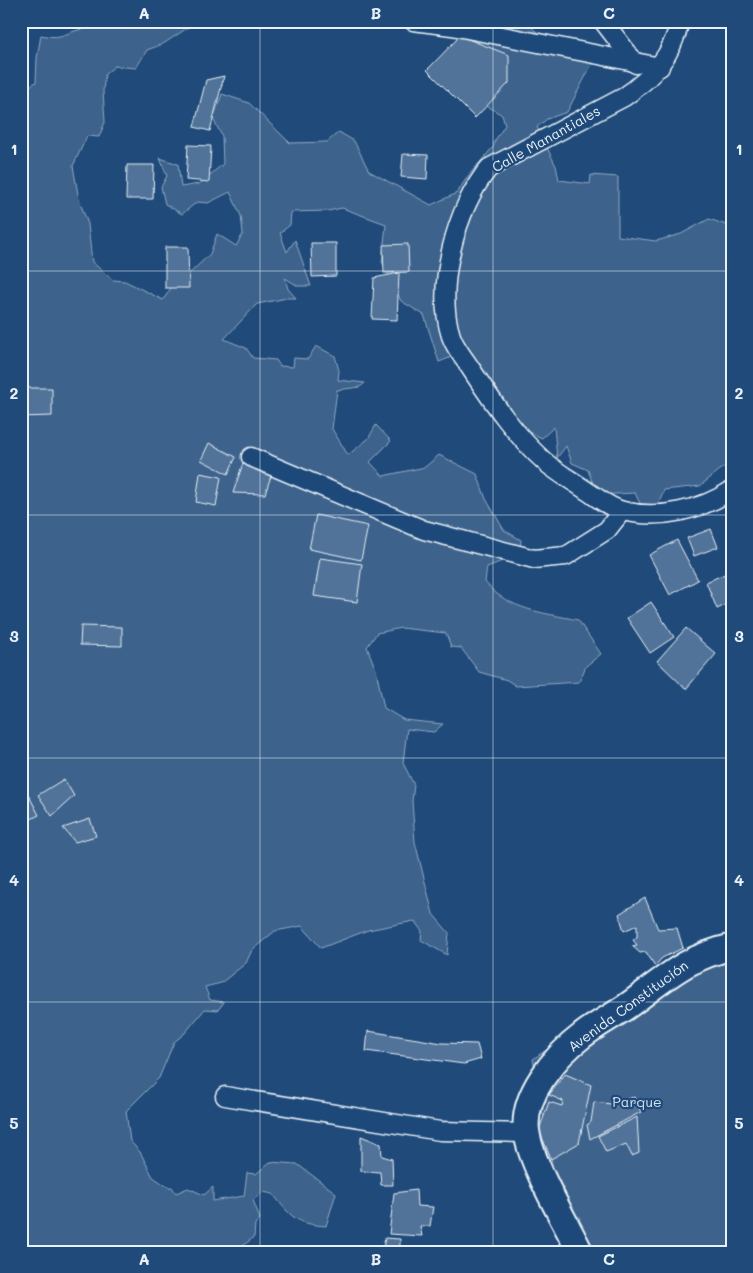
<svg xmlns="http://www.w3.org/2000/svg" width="753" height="1273" viewBox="0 0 753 1273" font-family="Mali,sans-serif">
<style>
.green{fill:#3c628c;stroke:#92aac2}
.building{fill:#517399;stroke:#e8f1f8}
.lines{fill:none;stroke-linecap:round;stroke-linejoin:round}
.minor-casing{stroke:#e8f1f8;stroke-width:21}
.secondary-casing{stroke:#e8f1f8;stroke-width:29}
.minor{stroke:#1f4a7a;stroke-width:18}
.secondary{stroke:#1f4a7a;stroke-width:25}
.grid{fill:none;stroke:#e8f1f8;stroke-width:1;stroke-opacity:0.55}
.labels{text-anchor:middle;stroke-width:4.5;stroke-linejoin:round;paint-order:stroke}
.street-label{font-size:14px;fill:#e8f1f8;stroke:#1f4a7a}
.park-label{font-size:14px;fill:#d7e3ed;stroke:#1f4a7a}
.neatline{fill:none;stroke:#e8f1f8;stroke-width:2}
.grid-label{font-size:16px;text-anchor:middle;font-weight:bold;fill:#e8f1f8}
</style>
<rect width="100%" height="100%" fill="#1f4a7a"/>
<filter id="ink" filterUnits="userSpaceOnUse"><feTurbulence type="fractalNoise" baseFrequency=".02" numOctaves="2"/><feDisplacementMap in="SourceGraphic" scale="10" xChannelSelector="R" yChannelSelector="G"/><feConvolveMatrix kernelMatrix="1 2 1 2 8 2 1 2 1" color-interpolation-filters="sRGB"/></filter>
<g filter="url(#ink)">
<g class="green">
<path d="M95,21h99l-2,4 -29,19 -16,6 -11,18 -21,-2 -10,8 -2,17 2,31 -6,15 -12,-1 -14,30 6,34 9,24 4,38 21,18 12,1 38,19 12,-18 13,1 1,-9 21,-20 7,-20 19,12 7,-12 -2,-18 -11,-24 -22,11 -11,-1 -15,12 -17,-10 -4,-17 6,-11 -7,-18 18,6 3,23 18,-3 24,-20 -1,-28 -9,-17 9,-25 27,9 41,40 37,-1 12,-10 15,9 15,30 62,34 26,-12 11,-17 26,-30v-4l11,-17 -3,-10 -39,-24 18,-37 -7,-33h50l13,11 27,8 28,24 -25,48 -20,7 -10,8 19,39 3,14 31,4 1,-9 27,2v59l38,5 25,-7 28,-15 23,8v239h-7l-25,20 -36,4 -10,23 -13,-7 -6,-13 -38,2 -9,-25 -16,-7 -6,-17 -9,12 -3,-31 -12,11 -46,-20 -39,-63 -18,7 -15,-47 -23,-14 -19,-39 4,-38 -44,-16 -14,3 -37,1 -1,13 -10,8 7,19 8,-12 16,46h-13l-13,-8 3,11 8,9h-9l-30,6 -33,35 22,9 7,10 23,2 4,6 13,1 1,-9 14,1 8,-13 19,10 4,15 -1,9 27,3 -5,4 -23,3 -5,39 16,26 20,-16 8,-14 15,16 -21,21 13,14 42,-9 14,-12 38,19 9,25 18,31 17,10 -1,14 -33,13 -2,15c22,28 60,31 93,38l23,34 -15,12 -7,16 -63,4 -9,-6 -28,-8 -18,-24 -10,-1 -5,-14 -45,-5 -24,5 -10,14 9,23 8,38 20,12 39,4 -9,8 -27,-3 -4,34 11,22 -2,16 3,41 18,72 16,19 -2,22 -26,-15 1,-9 -8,-10 -46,9 -47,18 -19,-22 -27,5 -23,19 -6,13 -25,20 -16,4 5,13 14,2 -6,8 -13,-1 -21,25 -10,8 -15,36 -33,33 4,30 10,11 13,25 15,10h4l4,6 12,-5 16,7 9,-8v14l31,-5 3,-23 9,1 14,-12 27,2 39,29 -10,33c-30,-2 -35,-9 -53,-32l-10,-2 -10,8 7,19 -5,5 -1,13 -15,12v3h-218v-1160l15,-10 1,-24 4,-23c18,4 21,0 37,-5 8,-2 13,-1 18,-7z"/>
<path d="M732,941v311h-161l9,-35 -19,-4 -28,-154 169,-116z"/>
</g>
<g class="building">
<path d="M460,36l49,19v28l-34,35 -48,-48z"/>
<path d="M224,76l-14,55 -16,-4 12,-47z"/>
<path d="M188,145l23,1 -2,36 -23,-2z"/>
<path d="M403,154l25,1 -1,24 -26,-2z"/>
<path d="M127,165h27l-1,34h-27z"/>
<path d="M311,243h25v33l-24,1z"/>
<path d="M408,244l1,28 -25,1 -1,-28z"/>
<path d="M165,247h23l1,41h-24z"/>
<path d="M399,273l-2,47 -25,-1 2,-41z"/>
<path d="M21,388h31v28l-31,1z"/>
<path d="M209,443l27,14 -8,17 -27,-14z"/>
<path d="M243,463l29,10 -7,21 -32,-1z"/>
<path d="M200,473l21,4 -5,29 -20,-4z"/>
<path d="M316,515l52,11 -7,34 -52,-11z"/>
<path d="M711,529l7,18 -24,9 -7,-18z"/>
<path d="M677,540l21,40 -28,15 -21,-40z"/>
<path d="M320,558l42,6 -5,38 -43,-6z"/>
<path d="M732,571v31l-15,7 -11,-27z"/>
<path d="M651,602l23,35 -24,16 -23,-35z"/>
<path d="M81,626l41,1v19l-42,-1z"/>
<path d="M686,628l30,26 -30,35 -29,-28z"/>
<path d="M64,779l10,17 -22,20 -14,-21z"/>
<path d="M21,781l18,34 -18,9z"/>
<path d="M90,819l6,17 -21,6 -12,-14z"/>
<path d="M645,898l13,31 19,-1 6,20 -21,10 -7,8 -9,-14 -6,1 -8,-7 5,-1 -4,-5 4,-3v-12l-13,6 -5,-17z"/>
<path d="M368,1031l74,12 35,1 4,15 -17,5 -98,-13z"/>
<path d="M565,1074l26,11 -12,58 -28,16 -12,-29 10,-28 13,4 1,-5 -14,-6z"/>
<path d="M634,1097l7,15 -51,27 -3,-14 4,-3 3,-20 17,2z"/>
<path d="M637,1117l2,36 -7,3 -6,-12 -20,8 -8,-16z"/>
<path d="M361,1136l20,8 1,12 10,3 1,26h-12l-1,-13 -19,-1z"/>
<path d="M416,1190l1,16 16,1 -3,19h-10l2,10 -33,-2 5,-41z"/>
<path d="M385,1238l15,1v13h-18z"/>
</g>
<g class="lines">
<defs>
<g id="minor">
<path d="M413,21l39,5 208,41"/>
<path d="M603,21l33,43"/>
<path d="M680,21c-8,35 -27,56 -56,76l-135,71c-33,39 -54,119 -38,168 4,12 13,22 20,33 21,32 44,66 73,92 12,11 29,20 43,30 11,7 23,17 36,20 37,9 78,-1 109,-21"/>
<path d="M251,457l173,73 110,29 32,-3 41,-26 15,-19"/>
<path d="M225,1096l215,35 86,2"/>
</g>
<path id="secondary" d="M580,1252c-15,-31 -48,-86 -53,-118 -7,-37 28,-78 56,-99 14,-11 32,-20 47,-31 36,-26 57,-47 102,-57"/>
</defs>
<use href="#minor" class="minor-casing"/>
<use href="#secondary" class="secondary-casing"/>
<use href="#minor" class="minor"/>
<use href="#secondary" class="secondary"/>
</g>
</g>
<path class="grid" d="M260,21v1231M493,21v1231M21,271h711M21,515h711M21,758h711M21,1002h711"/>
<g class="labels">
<g class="street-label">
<text transform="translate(546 139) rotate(-29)" y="5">Calle Manantiales</text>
<text transform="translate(628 1006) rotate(-36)" y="5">Avenida Constitución</text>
</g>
<g class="park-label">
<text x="637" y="1107">Parque</text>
</g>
</g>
<rect width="753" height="1273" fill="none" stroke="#1f4a7a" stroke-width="55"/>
<rect x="28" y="28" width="698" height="1218" class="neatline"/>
<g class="grid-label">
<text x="144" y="19">A</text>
<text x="376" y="19">B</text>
<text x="609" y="19">C</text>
<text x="14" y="155">1</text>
<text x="739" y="155">1</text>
<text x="14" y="399">2</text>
<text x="739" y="399">2</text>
<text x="14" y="642">3</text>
<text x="739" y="642">3</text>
<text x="14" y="886">4</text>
<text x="739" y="886">4</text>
<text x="14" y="1129">5</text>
<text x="739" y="1129">5</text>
<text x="144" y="1265">A</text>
<text x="376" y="1265">B</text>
<text x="609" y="1265">C</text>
</g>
</svg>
